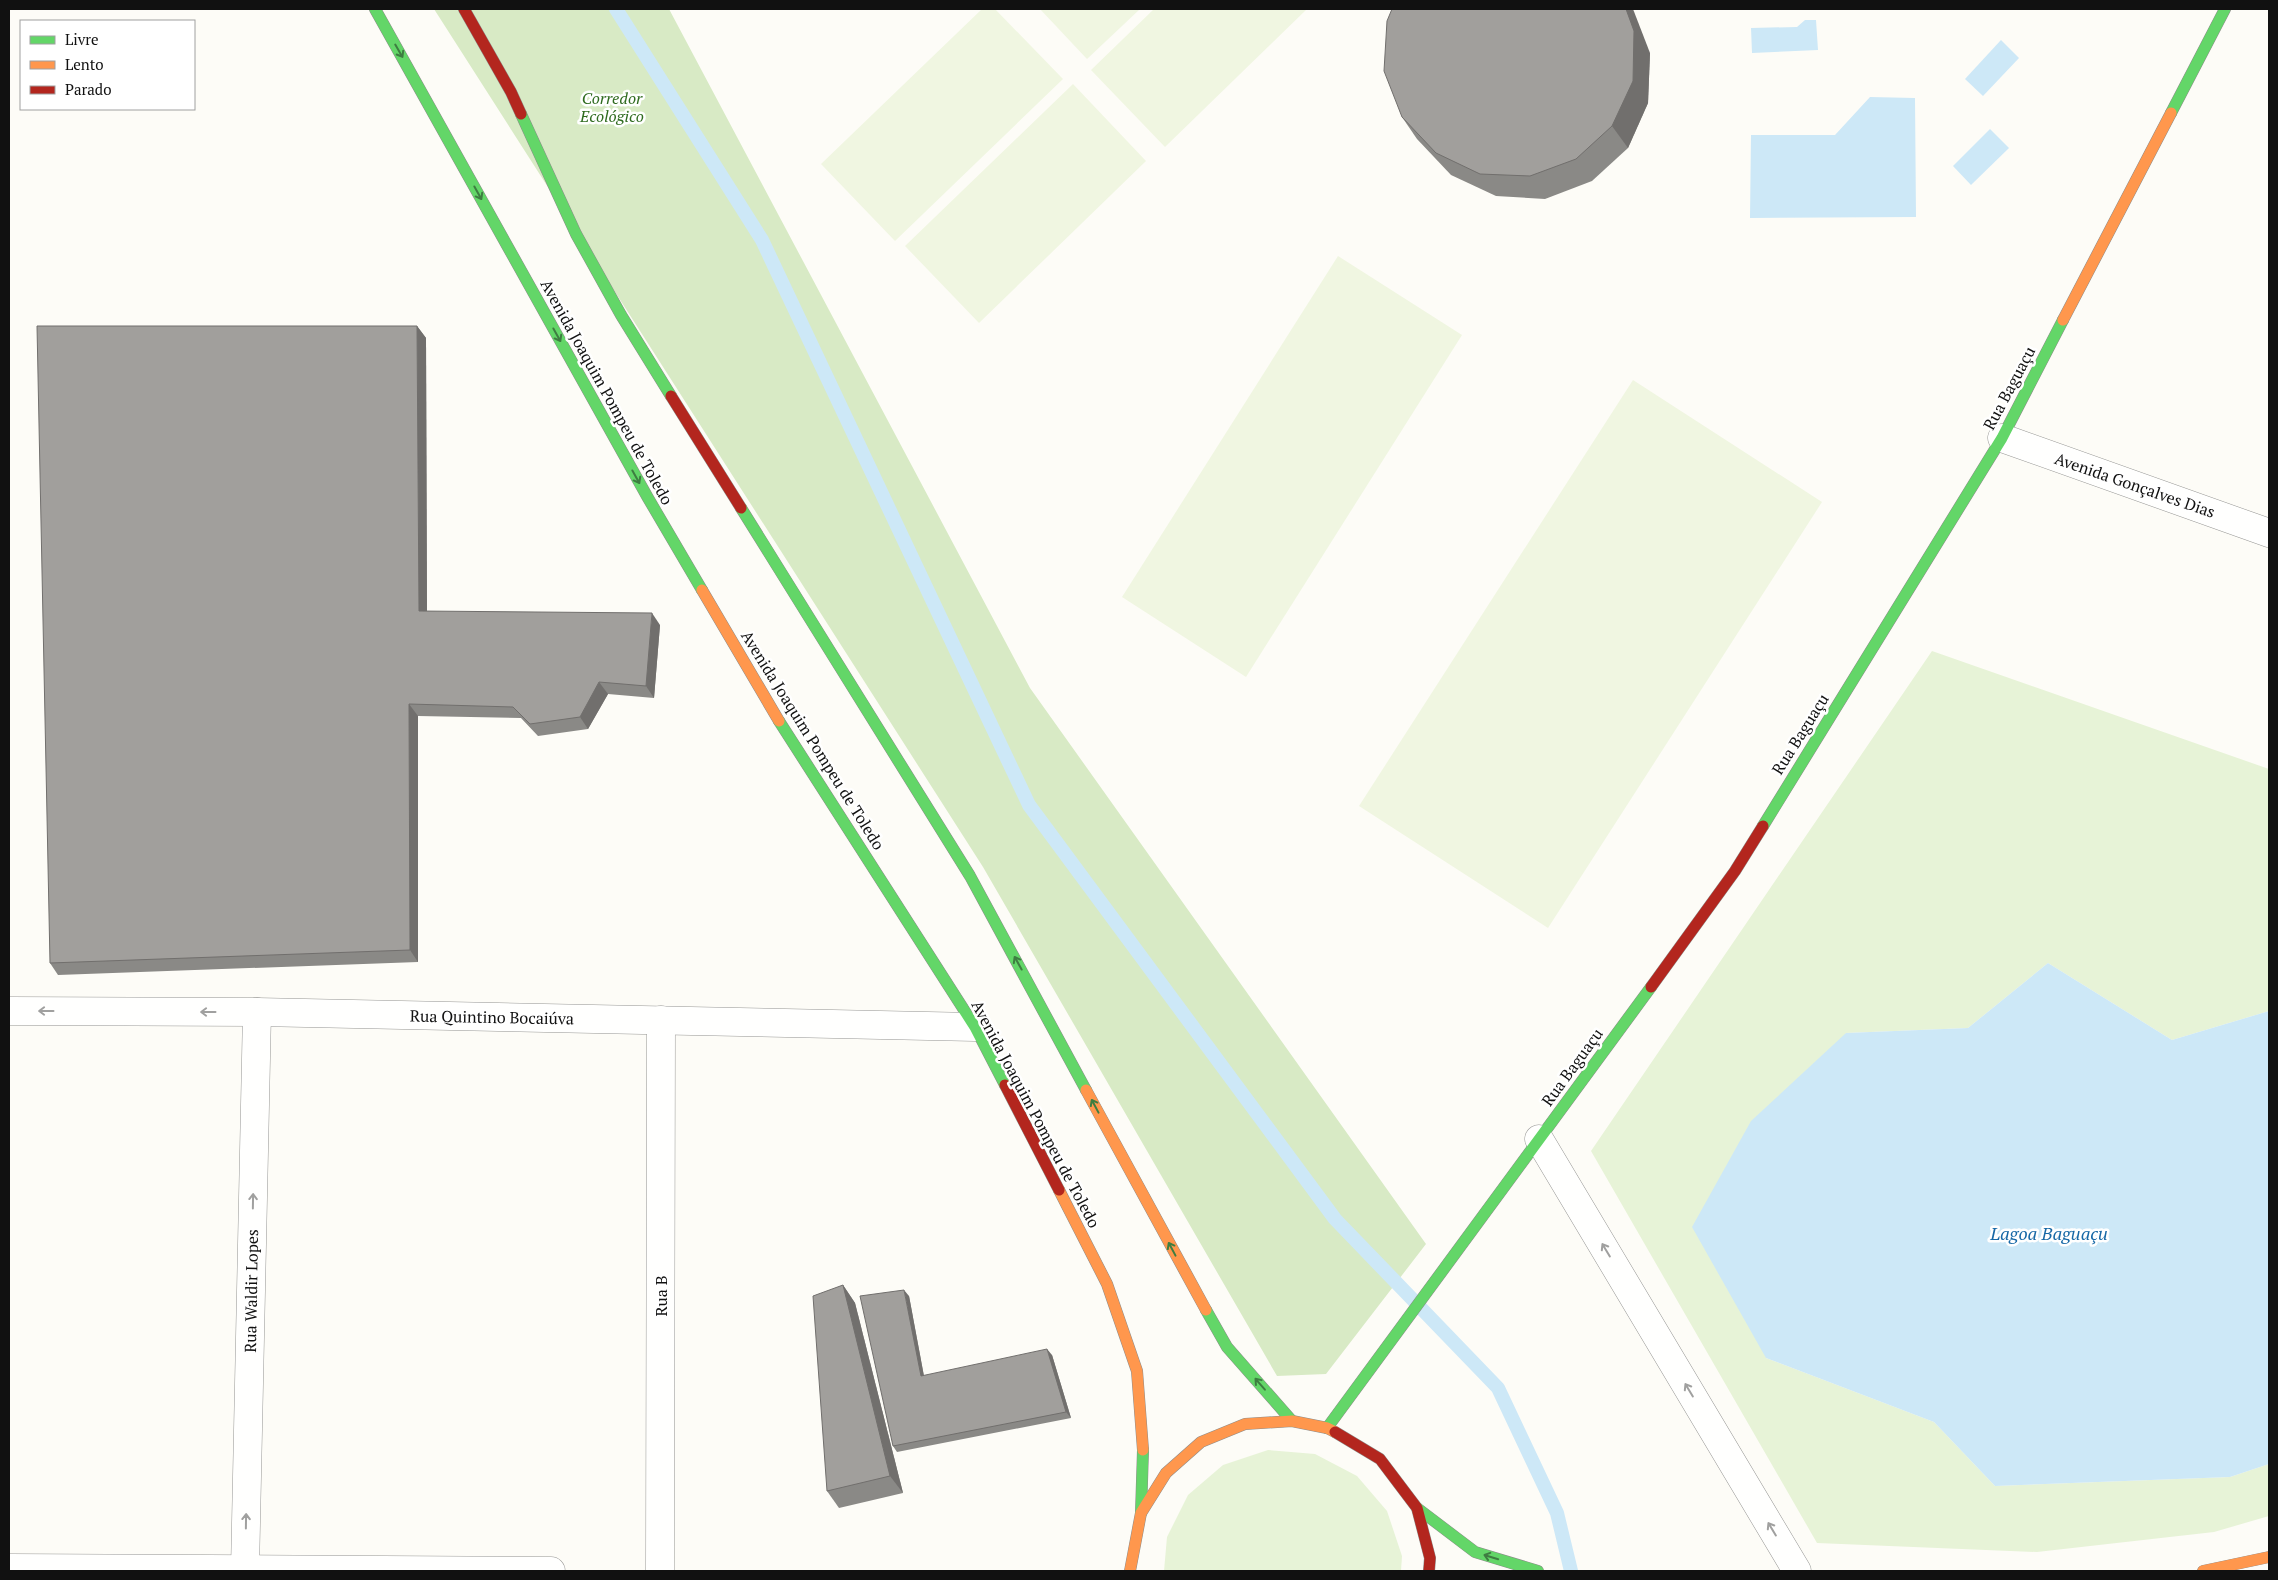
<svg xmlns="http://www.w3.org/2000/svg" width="2278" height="1580" viewBox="0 0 2278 1580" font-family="'PT Serif',serif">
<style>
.green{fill:#e7f3d7}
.forest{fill:#d8eac5}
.pitch{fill:#f0f6e1}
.water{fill:#cde8f7}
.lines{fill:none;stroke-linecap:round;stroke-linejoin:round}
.stream{stroke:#cde8f7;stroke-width:14}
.street-casing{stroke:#979795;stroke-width:29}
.fast-casing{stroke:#8e8d8b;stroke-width:12}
.slow-casing{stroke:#8e8d8b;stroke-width:12}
.jam-casing{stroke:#8e8d8b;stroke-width:12}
.street{stroke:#fffffe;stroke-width:28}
.fast{stroke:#63d668;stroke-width:11}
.slow{stroke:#ff974d;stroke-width:11}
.jam{stroke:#b3261e;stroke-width:11}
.wall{fill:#8a8986}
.shaded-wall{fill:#716f6d}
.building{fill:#a19f9c;stroke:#716f6d}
.oneway{stroke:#3e7d41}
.oneway2{stroke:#a0a09f}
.labels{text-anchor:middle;stroke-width:5;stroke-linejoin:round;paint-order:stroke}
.park-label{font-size:16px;font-style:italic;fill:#2f6b1f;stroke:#fff}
.street-label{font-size:16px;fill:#111;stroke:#fff}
.water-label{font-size:18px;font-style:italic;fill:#1768a6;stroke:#fff}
</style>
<rect width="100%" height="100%" fill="#fdfcf7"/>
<g class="green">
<path d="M1932,651l337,118v242l-97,29 -124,-77 -80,65 -122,5 -80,325 168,64 61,64 235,-9 39,-13v52l-55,16 -177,20 -220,-9 -226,-392z"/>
<path d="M1268,1450l47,4 42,22 30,35 15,45 -1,15h-237l3,-34 21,-42 35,-30z"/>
</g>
<path class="forest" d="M434,9h235l361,679 396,556 -100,130 -49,2 -294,-509z"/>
<g class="pitch">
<path d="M982,9h13l68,70 -168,162 -74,-77z"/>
<path d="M1040,9h100l-53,50z"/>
<path d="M1154,9h153l-142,138 -74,-77z"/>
<path d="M1073,84l73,77 -167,162 -74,-77z"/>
<path d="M1338,256l124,79 -216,342 -124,-80z"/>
<path d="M1633,380l189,122 -274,426 -189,-122z"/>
</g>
<g class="water">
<path d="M1805,20h11l2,30 -66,3 -1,-25 46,-1z"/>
<path d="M2001,40l18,18 -36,38 -18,-17z"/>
<path d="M1870,97l45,1 1,119 -166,1 1,-83h84z"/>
<path d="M1990,129l19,19 -38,37 -18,-19z"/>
<path d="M2048,963l124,77 97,-29v453l-39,13 -235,9 -61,-64 -168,-64 -74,-131 59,-106 95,-88 122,-5z"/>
</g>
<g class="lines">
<path class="stream" d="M616,9l146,231 267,565 306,414 163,169 59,125 14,58"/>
<defs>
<g id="street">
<path d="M2002,438l267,95"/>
<path d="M9,1011l248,1 718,15"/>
<path d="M1539,1139l258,432"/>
<path d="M9,1568l542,3"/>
<path d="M245,1570l12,-558"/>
<path d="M660,1571l1,-551"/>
</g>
<g id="fast">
<path d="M375,9l273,489 54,92"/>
<path d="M2171,113l54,-104"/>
<path d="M521,114l55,120 45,81 50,81"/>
<path d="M741,508l229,368 116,214"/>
<path d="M779,721l196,306 30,58"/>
<path d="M1763,826l239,-388 61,-118"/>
<path d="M1206,1310l21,37 65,74"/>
<path d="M1327,1428l324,-441"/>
<path d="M1417,1508l58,44 63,19"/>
<path d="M1141,1513l2,-63"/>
</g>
<g id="slow">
<path d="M2063,320l108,-207"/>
<path d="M702,590l77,131"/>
<path d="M1086,1090l120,220"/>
<path d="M1059,1190l48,94 30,87 6,79"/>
<path d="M1130,1571l11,-58 25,-40 35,-31 44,-18 47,-3 35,7 8,4"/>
<path d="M2203,1571l66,-14"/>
</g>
<g id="jam">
<path d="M464,9l47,83 10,22"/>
<path d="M671,396l70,112"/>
<path d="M1651,987l84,-116 28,-45"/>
<path d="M1005,1085l54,105"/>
<path d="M1335,1432l45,27 37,49 13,50 -1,13"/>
</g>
</defs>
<use href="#street" class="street-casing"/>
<use href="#fast" class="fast-casing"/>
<use href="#slow" class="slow-casing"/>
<use href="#jam" class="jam-casing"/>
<use href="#street" class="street"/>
<use href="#fast" class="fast"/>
<use href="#slow" class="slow"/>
<use href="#jam" class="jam"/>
</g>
<g class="wall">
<path d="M1650,53l-2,50 -20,45 -36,33 -47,18 -49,-3 -45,-21 -34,-36 -15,-22z"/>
<path d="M417,326l9,12 1,273 233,14 -6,73 -46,-4 -20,35 -50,7 -17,-18 -103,-2v246l-360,13 -8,-12z"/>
<path d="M843,1285l12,18 48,190 -64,15 -12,-17z"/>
<path d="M909,1296l15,80 128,-21 19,63 -174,34 -4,-6z"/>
</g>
<g class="shaded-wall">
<path d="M1626,9h7l17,44 -2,50 -20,45 -16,-22z"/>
<path d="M417,326l9,12 1,284 -8,-11z"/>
<path d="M652,613l8,12 -6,73 -8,-12z"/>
<path d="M599,682l9,12 -20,35 -8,-12z"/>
<path d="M409,704l9,12v246l-8,-12z"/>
<path d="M843,1285l12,18 48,190 -13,-17z"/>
<path d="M904,1290l5,6 16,86 -4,-6z"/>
<path d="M1047,1349l5,6 19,63 -5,-6z"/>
</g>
<g class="building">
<path d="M1392,9h234l8,22 -1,50 -21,45 -36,33 -46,17 -50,-2 -44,-21 -34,-36 -18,-46 3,-50z"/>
<path d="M37,326h380l2,285 233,2 -6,73 -47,-4 -19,35 -50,7 -17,-17 -104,-3 1,246 -360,13z"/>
<path d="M843,1285l47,191 -63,15 -14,-195z"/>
<path d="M904,1290l17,86 126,-27 19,63 -173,34 -33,-150z"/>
</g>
<defs><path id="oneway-shaft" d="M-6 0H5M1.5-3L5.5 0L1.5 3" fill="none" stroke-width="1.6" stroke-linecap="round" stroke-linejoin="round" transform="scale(1.25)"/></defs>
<g class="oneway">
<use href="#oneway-shaft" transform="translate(399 51) rotate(60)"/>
<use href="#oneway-shaft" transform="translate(478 193) rotate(61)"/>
<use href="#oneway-shaft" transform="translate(557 335) rotate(61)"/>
<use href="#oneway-shaft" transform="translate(636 477) rotate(61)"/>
<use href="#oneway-shaft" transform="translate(1018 963) rotate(-119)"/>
<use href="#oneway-shaft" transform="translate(1095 1106) rotate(-118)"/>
<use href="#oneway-shaft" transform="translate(1172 1249) rotate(-118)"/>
<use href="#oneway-shaft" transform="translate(1260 1384) rotate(-131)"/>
<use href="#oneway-shaft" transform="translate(1491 1557) rotate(-163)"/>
</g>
<g class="oneway2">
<use href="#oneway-shaft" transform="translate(46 1011) rotate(-180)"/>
<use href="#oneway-shaft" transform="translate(208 1012) rotate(-180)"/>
<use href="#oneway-shaft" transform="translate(253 1201) rotate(-89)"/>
<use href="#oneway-shaft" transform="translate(1606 1250) rotate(-121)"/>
<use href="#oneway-shaft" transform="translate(1689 1390) rotate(-121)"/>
<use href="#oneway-shaft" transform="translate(246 1521) rotate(-89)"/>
<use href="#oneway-shaft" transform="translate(1772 1529) rotate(-121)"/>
</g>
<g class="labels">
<g class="park-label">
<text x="612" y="104">Corredor<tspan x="612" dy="18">Ecológico</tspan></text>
</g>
<g class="street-label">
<text transform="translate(2009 388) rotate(-62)" y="6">Rua Baguaçu</text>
<text transform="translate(607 392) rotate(61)" y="6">Avenida Joaquim Pompeu de Toledo</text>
<text transform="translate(2135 485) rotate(19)" y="6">Avenida Gonçalves Dias</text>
<text transform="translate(1800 734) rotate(-58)" y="6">Rua Baguaçu</text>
<text transform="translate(813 740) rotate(58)" y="6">Avenida Joaquim Pompeu de Toledo</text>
<text transform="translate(492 1017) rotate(1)" y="6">Rua Quintino Bocaiúva</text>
<text transform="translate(1572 1067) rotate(-54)" y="6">Rua Baguaçu</text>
<text transform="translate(1036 1114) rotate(62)" y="6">Avenida Joaquim Pompeu de Toledo</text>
<text transform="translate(251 1291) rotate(-89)" y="6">Rua Waldir Lopes</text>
<text transform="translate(661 1296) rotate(-90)" y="6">Rua B</text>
</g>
<g class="water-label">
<text x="2049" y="1240">Lagoa Baguaçu</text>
</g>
</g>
<rect width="2278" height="1580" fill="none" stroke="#111111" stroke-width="20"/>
<rect x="20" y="20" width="175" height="90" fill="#ffffff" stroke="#a0a0a0"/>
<rect x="30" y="36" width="25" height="8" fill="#63d668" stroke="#a0a0a0"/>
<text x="65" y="45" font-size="15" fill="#111111">Livre</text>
<rect x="30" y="61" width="25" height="8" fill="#ff974d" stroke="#a0a0a0"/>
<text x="65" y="70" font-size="15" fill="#111111">Lento</text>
<rect x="30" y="86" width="25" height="8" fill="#b3261e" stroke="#a0a0a0"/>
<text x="65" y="95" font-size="15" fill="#111111">Parado</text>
</svg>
